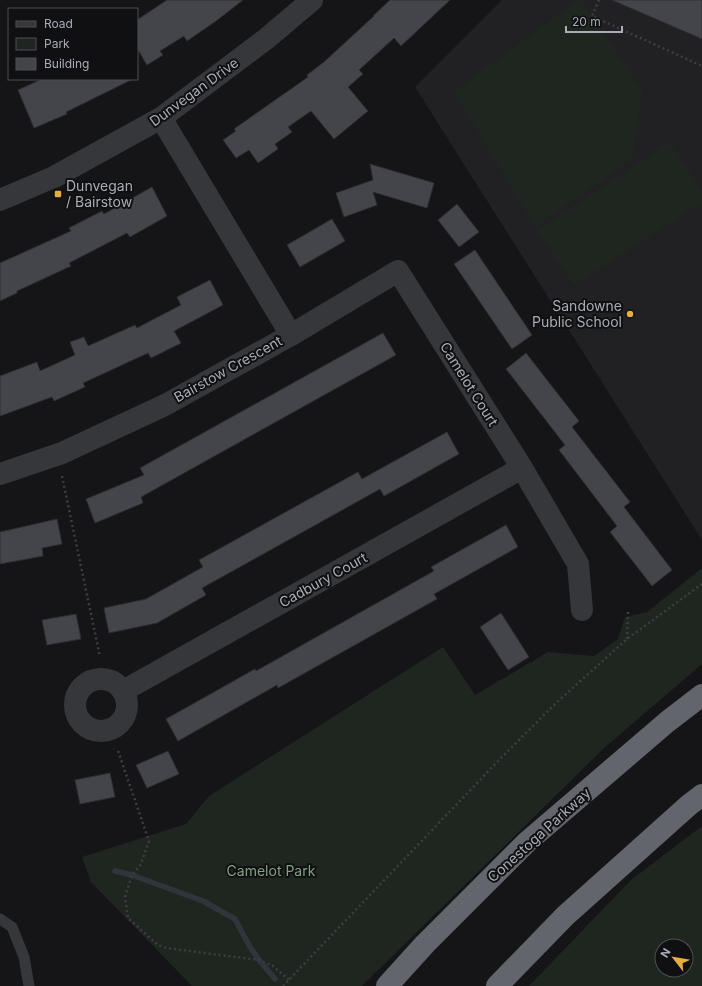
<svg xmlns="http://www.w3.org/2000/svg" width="702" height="986" viewBox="0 0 702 986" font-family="Inter,sans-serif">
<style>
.built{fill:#212124}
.green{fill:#1f2620;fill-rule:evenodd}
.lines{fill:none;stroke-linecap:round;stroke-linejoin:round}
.stream{stroke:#2e363c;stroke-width:5.5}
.building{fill:#44454a;stroke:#2f2f33}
.path{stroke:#3c3e42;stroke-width:2.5;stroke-dasharray:2 3;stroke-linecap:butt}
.lane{stroke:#36373b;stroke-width:11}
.street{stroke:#36373b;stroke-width:22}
.highway{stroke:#63656c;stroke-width:22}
.poi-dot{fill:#e6ae3e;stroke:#101012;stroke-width:1.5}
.labels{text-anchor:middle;stroke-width:4;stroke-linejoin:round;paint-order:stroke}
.street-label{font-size:14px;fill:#a8acb6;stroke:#101012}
.poi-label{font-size:14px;fill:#a8acb6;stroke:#101012;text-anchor:start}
.park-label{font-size:14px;fill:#80a082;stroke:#101012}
</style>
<rect width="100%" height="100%" fill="#151517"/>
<path class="built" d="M502,0h200v540l-287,-453z"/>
<g class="green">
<path d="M577,0h4l61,90 -10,69 -97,68 -81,-135z"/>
<path d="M670,143l32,49v10l-128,83 -36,-54z"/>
<path d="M702,568v96l-99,85 -241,237h-170l-101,-104 -9,-25 104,-33 23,-28 234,-149 32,48 73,-43 46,4 24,-17 7,-22 22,-5z"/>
<path d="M702,826v160h-173l102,-106zM662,946h24v24h-24z"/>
</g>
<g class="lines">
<path class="stream" d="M115,871l17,4 71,26 32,18 15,28 9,13 16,19"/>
</g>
<g class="building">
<path d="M167,0h76l-27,21 -29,20 -3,-5 -24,15 3,4 -16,10 -10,-17v-28z"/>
<path d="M390,0h60l-49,46 -7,-8 -35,32 4,4 -15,13 20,24 -34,28 -23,-28 -23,16 4,5 -17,12 3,5 -20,14 -9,-13 -13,8 -13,-18 13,-9 -2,-2 74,-52 -1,-2 17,-13 50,-46h-1z"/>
<path d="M612,0h90v39z"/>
<path d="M42,79h91l-67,33 1,2 -33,14 -16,-38z"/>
<path d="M370,164l64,19 -7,25 -54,-16 4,13 -33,12 -8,-24 37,-13z"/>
<path d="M152,187l15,29 -37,21 -3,-4 -58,30 2,3 -54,25v2l-17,8v-38l71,-32 -2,-3 33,-17 2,3z"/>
<path d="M457,204l22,28 -20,15 -21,-27z"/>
<path d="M332,219l13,22 -45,26 -13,-22z"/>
<path d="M475,250l57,85 -20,14 -58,-85z"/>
<path d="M210,280l13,25 -49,26 7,12 -30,15 -3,-5 -65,30 2,4 -31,14 -2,-4 -52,19v-40l37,-14 3,9 35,-16 -5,-13 14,-5 4,9 47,-21 2,3 44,-23 -4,-8z"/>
<path d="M383,333l13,22 -255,142 2,6 -48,20 -9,-24 58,-24 -4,-7z"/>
<path d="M526,353l53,68 -7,6 58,75 -6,5 48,63 -20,16 -42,-54 7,-6 -58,-76 6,-5 -59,-76z"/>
<path d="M447,432l12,22 -75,42 -4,-7 -97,54 -81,45 4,7 -49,28 -48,10 -5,-25 42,-9 57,-32 -4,-7 159,-88 4,7z"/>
<path d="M57,519l5,25 -20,4 1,8 -43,8v-32z"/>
<path d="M506,525l12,22 -84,47 3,5 -159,89 -1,-3 -99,56 -12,-22 89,-50 1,2 178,-100 -3,-4z"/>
<path d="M501,613l28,44 -21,13 -28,-43z"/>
<path d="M76,614l5,25 -34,6 -5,-25z"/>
<path d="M168,751l11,23 -32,14 -11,-23z"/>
<path d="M110,773l5,24 -35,7 -5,-24z"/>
</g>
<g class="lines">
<g class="path">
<path d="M599,0l-7,16 110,50"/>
<path d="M62,476l38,181"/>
<path d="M627,639l1,-27"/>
<path d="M118,751l31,90 -9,25 -8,9 -7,22 3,21 30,27 8,3 93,12 14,6 16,14"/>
<path d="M283,986l218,-228 55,-55 71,-64 75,-55"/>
</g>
<path class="lane" d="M0,919l12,8 12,30 5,29"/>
<g class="street">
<path d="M161,118l130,217"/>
<path d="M0,200l54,-23 107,-59 105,-79 46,-39"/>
<path d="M0,474l62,-21 103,-48 126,-70 107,-64 124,197 56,96 4,46"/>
<circle cx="101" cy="705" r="26"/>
<path d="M123,691l399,-223"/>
</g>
<g class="highway">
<path d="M387,986l38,-42 102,-102 140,-120 35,-27"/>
<path d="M497,986l68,-70 124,-111 13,-10"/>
</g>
</g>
<g class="poi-dot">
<rect x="54" y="190" width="8" height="8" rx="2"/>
<circle cx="630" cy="314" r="4"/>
</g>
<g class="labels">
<g class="street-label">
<text transform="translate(194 92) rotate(-36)" y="5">Dunvegan Drive</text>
<text transform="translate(228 369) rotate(-29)" y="5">Bairstow Crescent</text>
<text transform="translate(469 384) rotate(58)" y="5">Camelot Court</text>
<text transform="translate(323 580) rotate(-29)" y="5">Cadbury Court</text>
<text transform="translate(539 835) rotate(-42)" y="5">Conestoga Parkway</text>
</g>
<g class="poi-label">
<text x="66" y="191">Dunvegan<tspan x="66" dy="16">/ Bairstow</tspan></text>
<text x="622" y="311" text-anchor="end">Sandowne<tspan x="622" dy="16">Public School</tspan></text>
</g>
<g class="park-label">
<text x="271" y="876">Camelot Park</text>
</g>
</g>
<rect x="8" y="8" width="130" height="72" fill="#101012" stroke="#4d4e54"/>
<rect x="16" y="21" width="20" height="6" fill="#36373b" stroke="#4d4e54"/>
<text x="44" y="28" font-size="12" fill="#a8acb6">Road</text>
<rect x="16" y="38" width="20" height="12" fill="#1f2620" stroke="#4d4e54"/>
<text x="44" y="48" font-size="12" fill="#a8acb6">Park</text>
<rect x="16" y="58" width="20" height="12" fill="#44454a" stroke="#4d4e54"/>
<text x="44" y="68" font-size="12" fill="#a8acb6">Building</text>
<g transform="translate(674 958) rotate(301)"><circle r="19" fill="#101012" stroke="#4d4e54"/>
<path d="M0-3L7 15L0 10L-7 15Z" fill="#e6ae3e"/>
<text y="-6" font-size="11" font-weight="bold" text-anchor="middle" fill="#a8acb6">N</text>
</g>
<path d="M566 26v6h56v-6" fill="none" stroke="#a8acb6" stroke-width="2"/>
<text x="572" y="26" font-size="12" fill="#a8acb6" stroke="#101012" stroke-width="3" paint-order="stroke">20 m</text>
</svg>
